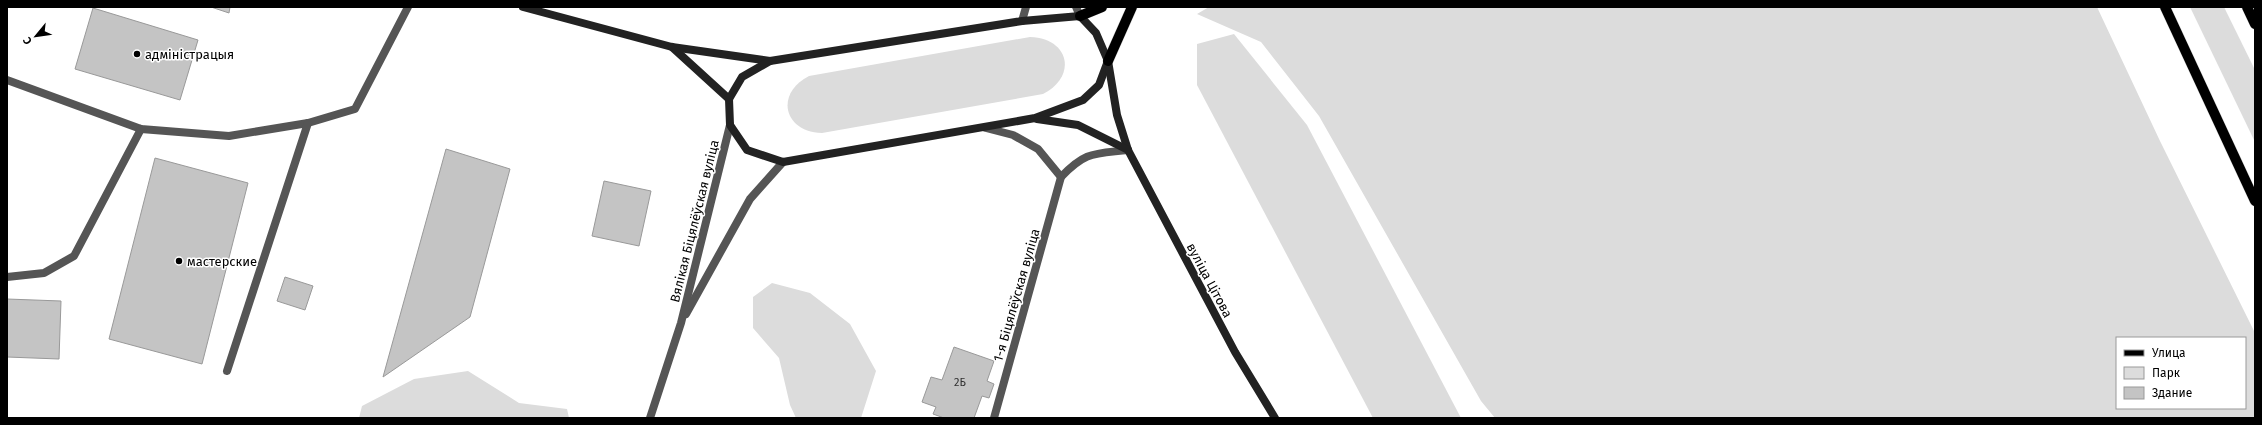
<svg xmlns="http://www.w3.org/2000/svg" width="2262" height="425" viewBox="0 0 2262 425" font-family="'Fira Sans',sans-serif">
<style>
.green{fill:#dcdcdc;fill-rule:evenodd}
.building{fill:#c4c4c4;stroke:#999}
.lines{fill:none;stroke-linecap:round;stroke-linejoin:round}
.primary-casing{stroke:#dbdbdb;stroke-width:11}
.service{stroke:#555;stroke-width:8}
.minor{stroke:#555;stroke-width:8}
.secondary{stroke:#222;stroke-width:8}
.primary{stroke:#000;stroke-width:10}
.poi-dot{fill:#000;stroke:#fff;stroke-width:1.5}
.labels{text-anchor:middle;stroke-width:3;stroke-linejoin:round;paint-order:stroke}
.number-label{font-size:11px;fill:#313131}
.poi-label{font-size:13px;fill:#000;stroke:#fff;text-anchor:start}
.street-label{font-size:13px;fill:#000;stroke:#fff}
</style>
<rect width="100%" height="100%" fill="#fff"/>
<g class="green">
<path d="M1209,7h888l63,134 95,192v85h-760l-14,-17 -162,-285 -58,-74 -64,-28zM2117,338h128v70h-128z"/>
<path d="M2190,7h34l31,63v72z"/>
<path d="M1234,34l73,91 154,293h-88l-176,-333v-41z"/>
<path d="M1030,37c39,1 48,39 13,57l-221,39c-39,-1 -47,-40 -13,-57z"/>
<path d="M772,283l38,10 40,31 26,47 -15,47h-65l-6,-13 -11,-47 -26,-30v-31z"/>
<path d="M468,371l51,32 48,6 2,9h-210l3,-12 52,-27z"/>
</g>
<g class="building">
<path d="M211,7h19l-1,6z"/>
<path d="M93,8l105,32 -18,60 -105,-31z"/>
<path d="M446,149l64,20 -40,148 -87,60z"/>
<path d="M155,158l93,25 -46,181 -93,-25z"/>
<path d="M604,181l47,10 -12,55 -47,-10z"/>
<path d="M285,277l28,9 -8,24 -28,-9z"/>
<path d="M7,299l54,2 -2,58 -52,-2z"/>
<path d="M954,347l40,14 -7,20 7,3 -5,14 -7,-2 -8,22h-30l-11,-4 3,-7 -14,-5 9,-25 11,3z"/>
</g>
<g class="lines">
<defs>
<g id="primary">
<path d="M2165,7l90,194"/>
<path d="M2247,7l8,17"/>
<path d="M1080,16l22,-9"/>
<path d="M1108,61l24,-54"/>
</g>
</defs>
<use href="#primary" class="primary-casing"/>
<g class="service">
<path d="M7,80l134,49 88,7 79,-13 47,-14 53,-102"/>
<path d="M7,277l37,-4 30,-17 67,-127"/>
<path d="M227,371l81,-248"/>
</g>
<g class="minor">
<path d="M1076,7l4,9"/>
<path d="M1022,21l4,-14"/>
<path d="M986,128l27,7 25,14 23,28"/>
<path d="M686,314l64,-115 33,-37"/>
<path d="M650,418l31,-95 49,-198"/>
<path d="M994,418l67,-241c25,-26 33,-23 67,-27"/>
</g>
<g class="secondary">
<path d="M523,7l149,40 98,14"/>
<path d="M1080,16l16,17 12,28 -9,24 -16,15 -48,18 -252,44 -36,-12 -17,-25 -1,-26 13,-22 28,-16 252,-40z"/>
<path d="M672,47l57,52"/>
<path d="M1108,61l9,54 11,35 107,202 40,66"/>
<path d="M1037,119l41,6 50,25"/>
</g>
<use href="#primary" class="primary"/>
</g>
<g class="poi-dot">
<circle cx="137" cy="54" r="4"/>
<circle cx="179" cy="261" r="4"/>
</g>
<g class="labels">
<g class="number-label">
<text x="960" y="386">2Б</text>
</g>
<g class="poi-label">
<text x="145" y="59">адміністрацыя</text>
<text x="187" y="266">мастерские</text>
</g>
<g class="street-label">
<text transform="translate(694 221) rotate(-76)" y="5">Вялікая Біцялёўская вуліца</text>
<text transform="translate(1210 280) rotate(62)" y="5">вуліца Цітова</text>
<text transform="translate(1016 295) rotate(-74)" y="5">1-я Біцялёўская вуліца</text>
</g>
</g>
<rect width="2262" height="425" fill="none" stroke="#000000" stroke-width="16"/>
<rect x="2116" y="337" width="130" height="72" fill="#ffffff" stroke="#999999"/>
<rect x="2124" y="350" width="20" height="6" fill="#000000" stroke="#999999"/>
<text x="2152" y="357" font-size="12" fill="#000000">Улица</text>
<rect x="2124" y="367" width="20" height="12" fill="#dcdcdc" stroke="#999999"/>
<text x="2152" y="377" font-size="12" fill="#000000">Парк</text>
<rect x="2124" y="387" width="20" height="12" fill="#c4c4c4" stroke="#999999"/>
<text x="2152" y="397" font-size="12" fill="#000000">Здание</text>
<g transform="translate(36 36) rotate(241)" stroke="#ffffff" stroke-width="3" paint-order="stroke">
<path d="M0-3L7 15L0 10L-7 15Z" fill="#000000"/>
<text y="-6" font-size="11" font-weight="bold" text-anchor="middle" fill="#000000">С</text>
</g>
</svg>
